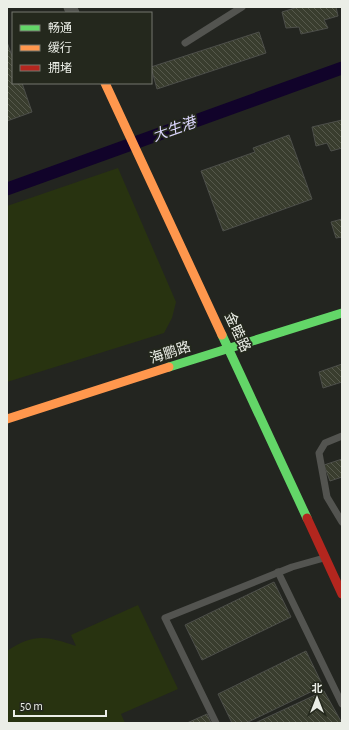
<svg xmlns="http://www.w3.org/2000/svg" width="349" height="730" viewBox="0 0 349 730" font-family="'Alegreya Sans','Noto Sans SC',sans-serif">
<style>
.park{fill:#283310}
.lines{fill:none;stroke-linecap:round;stroke-linejoin:round}
.canal{stroke:#11032a;stroke-width:13}
.building{fill:url(#building-back-hatch);stroke:#4d4f4a}
.lane{stroke:#535450;stroke-width:7}
.street{stroke:#535450;stroke-width:13}
.fast{stroke:#63d668;stroke-width:9}
.slow{stroke:#ff974d;stroke-width:9}
.jam{stroke:#b3261e;stroke-width:9}
.labels{text-anchor:middle;stroke-width:3.5;stroke-linejoin:round;paint-order:stroke}
.street-label{font-size:14px;fill:#ebeee7;stroke:#24281d}
.water-label{font-size:15px;font-style:italic;fill:#dad4fb;stroke:#24281d}
</style>
<defs>
<pattern id="building-back-hatch" width="6" height="6" patternUnits="userSpaceOnUse"><rect width="6" height="6" fill="#393d2e"/><path d="M-1 5l2 2M0 0l6 6M5-1l2 2" fill="none" stroke="#56594c"/></pattern>
</defs>
<rect width="100%" height="100%" fill="#232520"/>
<g class="park">
<path d="M118,168l58,134 -4,16 -8,15 -157,49v-176z"/>
<path d="M138,605l40,84 -57,25 4,9h-118v-72c27,-18 39,-15 69,-5l-5,-11z"/>
</g>
<g class="lines">
<path class="canal" d="M7,189l335,-121"/>
</g>
<g class="building">
<path d="M298,7h38l2,9 -14,4 4,8 -27,6 -2,-7 -13,1 -4,-16z"/>
<path d="M259,32l7,21 -109,36 -6,-22z"/>
<path d="M7,42l6,17v24h9l10,29 -25,9z"/>
<path d="M342,120v28l-11,3 -4,-8 -11,3 -4,-19z"/>
<path d="M289,135l23,64 -89,32 -22,-60 54,-19 -2,-4z"/>
<path d="M342,219v18l-6,1 -5,-16z"/>
<path d="M342,364v18l-19,6 -4,-16z"/>
<path d="M342,459v18l-12,4 -6,-16z"/>
<path d="M274,582l17,35 -89,43 -17,-35z"/>
<path d="M306,651l17,35 -77,37h-14l-14,-29z"/>
<path d="M324,691l18,32h-87z"/>
<path d="M207,714l4,9h-24z"/>
</g>
<g class="lines">
<g class="lane">
<path d="M185,43l57,-36"/>
<path d="M342,436l-17,7 -6,10 8,44 15,25"/>
<path d="M278,572l64,132"/>
<path d="M216,723l-51,-105 127,-51 32,-9"/>
</g>
<path class="street" d="M70,7l3,6"/>
<g class="fast">
<path d="M222,335l85,183"/>
<path d="M169,367l173,-54"/>
</g>
<g class="slow">
<path d="M105,83l117,252"/>
<path d="M7,419l162,-52"/>
</g>
<path class="jam" d="M307,518l35,76"/>
</g>
<g class="labels">
<g class="street-label">
<text transform="translate(238 332) rotate(65)" y="5">金睦路</text>
<text transform="translate(170 352) rotate(-18)" y="5">海鹏路</text>
</g>
<g class="water-label">
<text transform="translate(174 129) rotate(-20)" y="5">大生港</text>
</g>
</g>
<rect width="349" height="730" fill="none" stroke="#ebeee7" stroke-width="16"/>
<rect x="12" y="12" width="140" height="72" fill="#24281d" stroke="#74776e"/>
<rect x="20" y="25" width="20" height="6" fill="#63d668" stroke="#74776e"/>
<text x="48" y="32" font-size="12" fill="#ebeee7">畅通</text>
<rect x="20" y="45" width="20" height="6" fill="#ff974d" stroke="#74776e"/>
<text x="48" y="52" font-size="12" fill="#ebeee7">缓行</text>
<rect x="20" y="65" width="20" height="6" fill="#b3261e" stroke="#74776e"/>
<text x="48" y="72" font-size="12" fill="#ebeee7">拥堵</text>
<g transform="translate(317 698)" stroke="#24281d" stroke-width="3" paint-order="stroke">
<path d="M0-3L7 15L0 10L-7 15Z" fill="#ebeee7"/>
<text y="-6" font-size="11" font-weight="bold" text-anchor="middle" fill="#ebeee7">北</text>
</g>
<path d="M14 710v6h92v-6" fill="none" stroke="#ebeee7" stroke-width="2"/>
<text x="20" y="710" font-size="12" fill="#ebeee7" stroke="#24281d" stroke-width="3" paint-order="stroke">50 m</text>
</svg>
